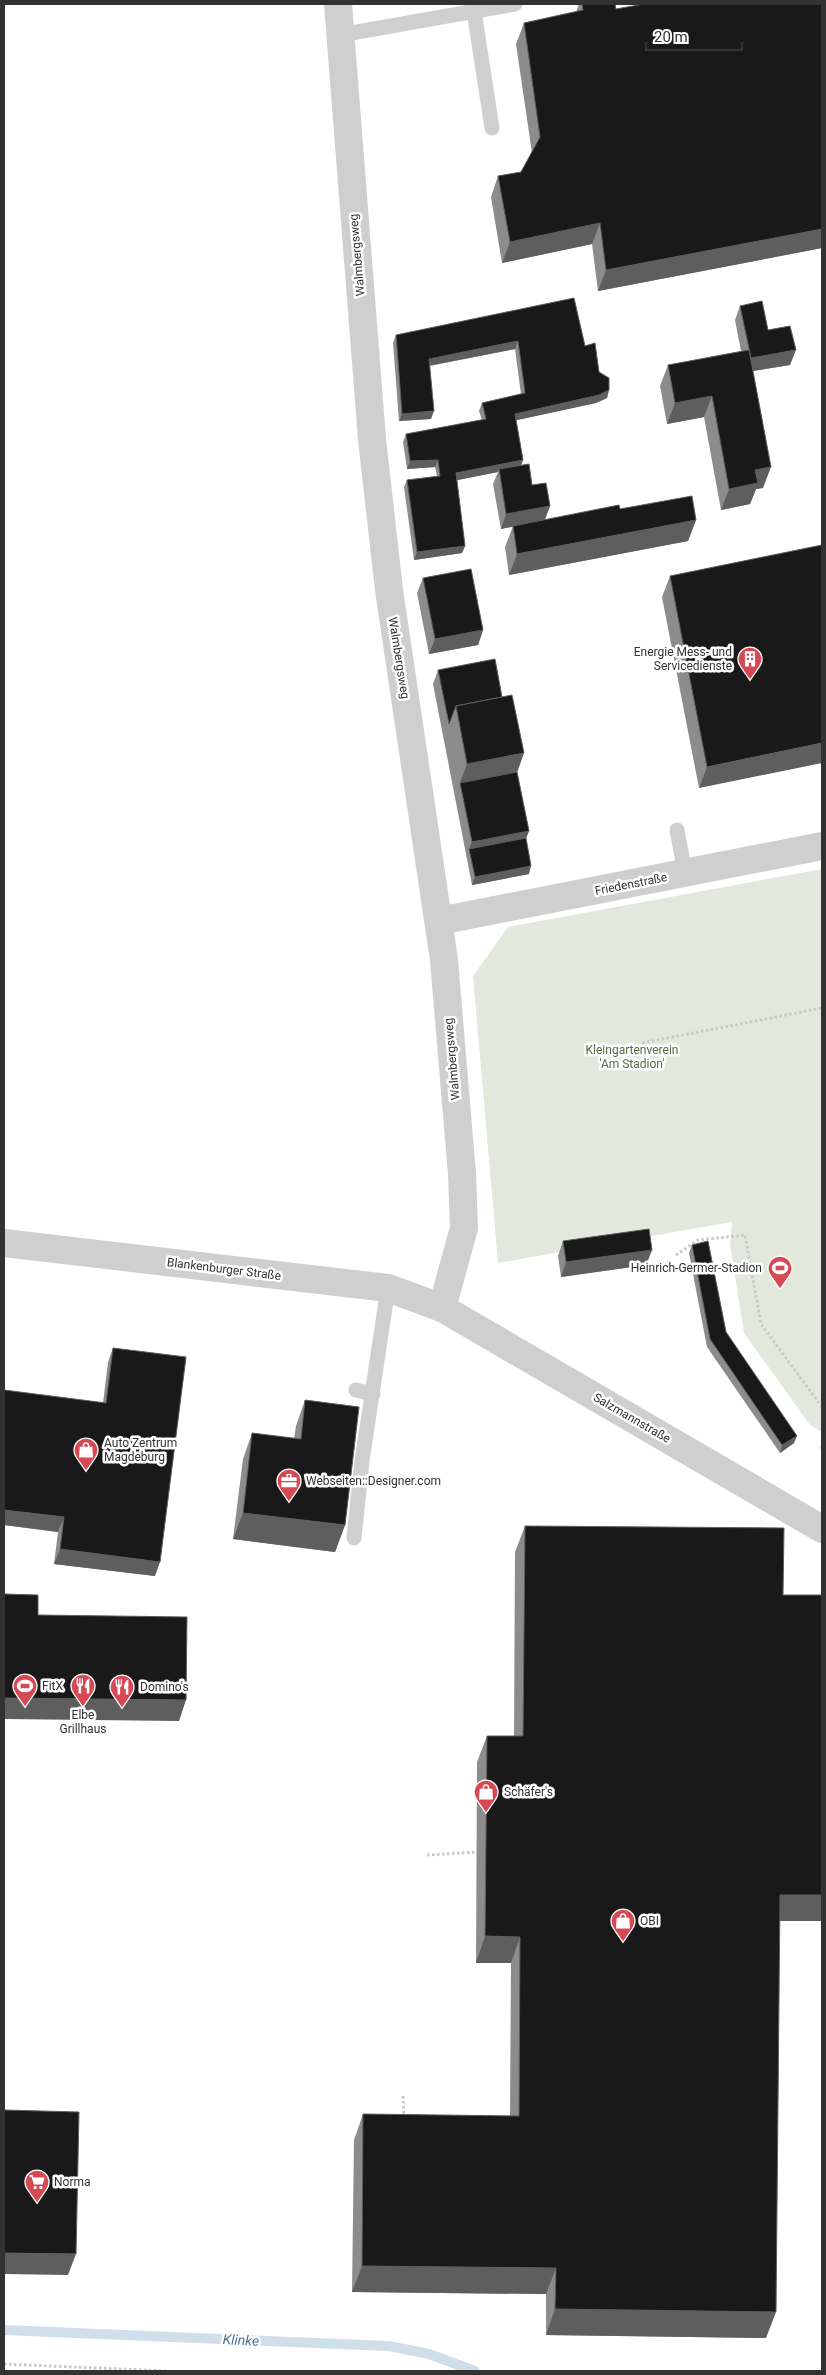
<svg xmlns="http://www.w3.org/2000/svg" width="826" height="2375" viewBox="0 0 826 2375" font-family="Roboto,sans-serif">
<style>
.garden{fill:#e2e8dc}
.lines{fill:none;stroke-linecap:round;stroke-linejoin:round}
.stream{stroke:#cedfe9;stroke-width:10}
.path{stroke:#c9c9c9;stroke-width:3;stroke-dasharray:2.5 2.5;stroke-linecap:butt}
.lane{stroke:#cfcfcf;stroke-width:15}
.street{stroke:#cfcfcf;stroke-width:28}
.wall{fill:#8c8c8c}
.shaded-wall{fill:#5e5e5e}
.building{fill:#191919;stroke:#5e5e5e}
.labels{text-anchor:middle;stroke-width:5;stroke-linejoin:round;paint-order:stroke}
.street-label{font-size:12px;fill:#323232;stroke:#fff}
.poi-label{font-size:12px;fill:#323232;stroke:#fff;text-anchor:start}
.park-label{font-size:12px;fill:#556b43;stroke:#fff}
.water-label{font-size:14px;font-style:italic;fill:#47728e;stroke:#fff}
</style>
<rect width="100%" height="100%" fill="#fff"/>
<path class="garden" d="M822,869v563l-12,-7 -66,-92 -14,-89 2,-22 -234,41 -25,-287 35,-49z"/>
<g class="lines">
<path class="stream" d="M4,2330l385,16 40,8 46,17"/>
<g class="path">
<path d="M642,1043l180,-35"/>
<path d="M676,1255l22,-15 47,-5 16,89 61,83"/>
<path d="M821,1449l1,-2"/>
<path d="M427,1855l50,-3"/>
<path d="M403,2096l1,22"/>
<path d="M4,2364l162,7"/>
</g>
<g class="lane">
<path d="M474,11l18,117"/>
<path d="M340,35l175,-31"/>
<path d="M677,830l8,43"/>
<path d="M356,1390l17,4"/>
<path d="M354,1538l8,-77 26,-173"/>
</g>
<g class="street">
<path d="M338,4l34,435 17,151 55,370 18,214 2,54 -22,80"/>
<path d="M439,921l383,-75"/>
<path d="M4,1243l384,45 54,20 380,221"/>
</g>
</g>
<g class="wall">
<path d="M579,4h36l1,5 206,-5v244l-224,43 -6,-47 -90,19 -11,-66 7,-21 23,-4 11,-19 -16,-109 8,-21 52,-11z"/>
<path d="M740,306l28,24 22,35 -37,6 10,117 -7,1 -6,15 -29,6 -17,-93 -37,7 -7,-38 8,-21 73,-14 -6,-31z"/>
<path d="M396,335l189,11 14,26 10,18 -2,8 -11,5 -80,17 7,40 -2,6 11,19 18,21 -5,14 75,-11 76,11 -8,21 -179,34 -4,-28 8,-21 -12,3 -8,-45 5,-12 -41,8 8,66 -3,7 -48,7 -10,-73 3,-7 30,-4 -2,-9 -28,2 -4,-27 3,-8 76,-14 -3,-9 3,-8 39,-9 -6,-45 -85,17 1,53 -32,2 -6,-78z"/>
<path d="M822,545l-123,243 -37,-191 8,-21z"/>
<path d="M423,578l60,52 -5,15 -49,9 -12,-61z"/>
<path d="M438,670l79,102 12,59 -3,7 3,36 -57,11 -39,-201z"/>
<path d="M563,1241l89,9 -6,15 -85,12 -3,-21z"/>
<path d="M692,1245l34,87 68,111 -14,10 -73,-106 -18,-94z"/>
<path d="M113,1348l42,228 -101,-12 4,-32 -54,-7v-135l99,13 5,-41z"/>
<path d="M305,1400l40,125 -10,27 -102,-13 10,-80 9,-26 42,6 2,-13z"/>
<path d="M525,1526l254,395 -13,417 -220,-3v-41l-194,-2 2,-152 9,-26 147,2 1,-153h-35l1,-201 10,-26h27l1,-184z"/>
</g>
<g class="shaded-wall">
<path d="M600,223l-8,21 -90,19 8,-21z"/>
<path d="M822,229v19l-224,43 8,-21z"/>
<path d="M518,341l-3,8 -88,17 2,-7z"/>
<path d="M796,350l-6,15 -44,7 5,-14z"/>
<path d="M609,390l-2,8 -11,5 -83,18 2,-7z"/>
<path d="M712,396l-8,21 -37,7 8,-21z"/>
<path d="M434,411l-3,8 -32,2 3,-7z"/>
<path d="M438,460l-3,7 -28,2 3,-8z"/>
<path d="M523,460l-3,8 -21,1 -1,3 -45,9 3,-8z"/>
<path d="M771,467l-8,21 -7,1 -6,15 -29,6 8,-21 26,-19z"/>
<path d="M550,506l-6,15 -43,8 5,-15z"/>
<path d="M696,520l-8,21 -179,34 8,-21z"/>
<path d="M465,546l-3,7 -48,7 3,-8z"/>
<path d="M483,630l-5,15 -49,9 6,-15z"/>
<path d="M822,743v20l-123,25 8,-21z"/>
<path d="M524,753l-12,34 -52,-4 7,-19z"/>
<path d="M529,831l-6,15 -54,3 3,-7z"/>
<path d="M531,866l-2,8 -57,11 3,-8z"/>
<path d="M652,1250l-6,15 -85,12 5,-15z"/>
<path d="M797,1436l-3,7 -14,10 2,-8z"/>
<path d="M4,1510l60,7 -6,15 -54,-7z"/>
<path d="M243,1513l102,12 -10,27 -102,-13z"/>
<path d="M60,1549l100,13 -5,14 -101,-12z"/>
<path d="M4,1698l182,2 -7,21 -175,-2z"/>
<path d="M780,1895h42v26h-52z"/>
<path d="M485,1936l35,1 -9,26h-35z"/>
<path d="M4,2253l72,1 -8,21 -64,-1z"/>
<path d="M362,2266l194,2 -10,26 -194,-2z"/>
<path d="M555,2309l221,3 -10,26 -220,-3z"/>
</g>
<g class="building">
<path d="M582,4h33l1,5 28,-5h178v225l-216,41 -6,-47 -90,19 -12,-66 23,-4 19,-35 -16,-114 59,-13z"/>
<path d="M574,298l11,48 10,-3 4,29 10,6v12l-10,5 -84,19 8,46 -67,13 9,73 -48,6 -10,-72 33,-4 -2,-16 -28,1 -4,-27 80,-15 -4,-16 43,-10 -7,-52 -89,18 5,52 -32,3 -6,-79z"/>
<path d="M762,301l6,29 22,-4 6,24 -45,8 -11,-52z"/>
<path d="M749,350l22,117 -16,3 3,13 -29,6 -17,-93 -37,7 -7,-38z"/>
<path d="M529,464l3,21 14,-2 4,23 -44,8 -7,-45z"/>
<path d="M692,496l4,24 -179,34 -4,-28 106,-21 1,4z"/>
<path d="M822,545v198l-115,24 -37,-191z"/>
<path d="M471,569l12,61 -48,9 -12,-61z"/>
<path d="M495,659l7,38 -46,9 -7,18 -11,-54z"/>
<path d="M512,695l12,58 -57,11 -11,-58z"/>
<path d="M517,772l12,59 -57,11 -12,-59z"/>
<path d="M526,838l5,28 -56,11 -6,-28z"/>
<path d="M649,1229l3,21 -86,12 -3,-21z"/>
<path d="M708,1241l18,91 71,104 -15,9 -72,-106 -18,-94z"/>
<path d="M113,1348l73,9 -26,205 -100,-13 4,-32 -60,-7v-120l102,13z"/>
<path d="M305,1400l54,7 -14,118 -102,-12 9,-80 49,6z"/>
<path d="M525,1526l259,2 -1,67h39v300h-42l-4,417 -221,-3 1,-41 -194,-2 1,-152 156,2 1,-179 -35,-1 2,-200h36z"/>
<path d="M4,1594l34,1v20l149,2 -1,83 -182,-2z"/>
<path d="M4,2110l75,2 -3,142 -72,-1z"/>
</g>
<defs>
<symbol id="building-pin" viewBox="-11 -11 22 30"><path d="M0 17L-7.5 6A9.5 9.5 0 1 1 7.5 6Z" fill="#d64852" stroke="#fff"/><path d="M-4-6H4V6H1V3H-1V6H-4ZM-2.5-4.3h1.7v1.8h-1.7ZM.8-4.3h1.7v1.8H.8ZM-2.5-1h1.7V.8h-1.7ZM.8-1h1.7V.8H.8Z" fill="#fff"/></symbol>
<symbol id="stadium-pin" viewBox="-11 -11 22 30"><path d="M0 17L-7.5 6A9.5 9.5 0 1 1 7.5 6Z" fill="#d64852" stroke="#fff"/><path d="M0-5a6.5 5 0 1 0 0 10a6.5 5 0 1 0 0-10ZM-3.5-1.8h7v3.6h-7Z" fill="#fff"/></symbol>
<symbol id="shop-pin" viewBox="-11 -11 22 30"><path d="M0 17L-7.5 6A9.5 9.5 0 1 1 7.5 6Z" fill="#d64852" stroke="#fff"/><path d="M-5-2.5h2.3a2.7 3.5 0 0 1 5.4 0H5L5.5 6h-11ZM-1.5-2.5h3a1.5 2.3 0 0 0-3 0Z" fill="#fff"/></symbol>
<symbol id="office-pin" viewBox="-11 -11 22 30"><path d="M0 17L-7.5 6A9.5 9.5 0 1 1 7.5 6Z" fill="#d64852" stroke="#fff"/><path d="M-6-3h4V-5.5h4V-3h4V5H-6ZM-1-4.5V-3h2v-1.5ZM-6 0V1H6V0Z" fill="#fff"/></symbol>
<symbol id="restaurant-pin" viewBox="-11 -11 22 30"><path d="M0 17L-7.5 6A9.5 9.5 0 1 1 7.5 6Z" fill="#d64852" stroke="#fff"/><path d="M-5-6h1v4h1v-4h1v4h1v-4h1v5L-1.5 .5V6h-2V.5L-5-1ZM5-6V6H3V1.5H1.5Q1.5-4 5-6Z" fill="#fff"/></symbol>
<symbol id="supermarket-pin" viewBox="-11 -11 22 30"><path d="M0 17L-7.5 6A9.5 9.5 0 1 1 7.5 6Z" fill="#d64852" stroke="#fff"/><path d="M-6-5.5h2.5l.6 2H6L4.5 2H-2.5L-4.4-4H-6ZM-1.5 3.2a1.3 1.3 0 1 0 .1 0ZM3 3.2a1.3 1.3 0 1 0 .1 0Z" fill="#fff"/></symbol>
</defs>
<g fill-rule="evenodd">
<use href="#building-pin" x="736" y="645" width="28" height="38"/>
<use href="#stadium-pin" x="766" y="1254" width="28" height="38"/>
<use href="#shop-pin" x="72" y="1436" width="28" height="38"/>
<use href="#office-pin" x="275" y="1467" width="28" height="38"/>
<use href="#stadium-pin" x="11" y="1672" width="28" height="38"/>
<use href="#restaurant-pin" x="69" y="1672" width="28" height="38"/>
<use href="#restaurant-pin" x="108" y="1673" width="28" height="38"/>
<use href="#shop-pin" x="472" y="1778" width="28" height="38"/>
<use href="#shop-pin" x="609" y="1907" width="28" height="38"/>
<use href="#supermarket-pin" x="23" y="2168" width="28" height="38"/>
</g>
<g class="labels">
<g class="street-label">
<text transform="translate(357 255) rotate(-95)" y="4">Walmbergsweg</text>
<text transform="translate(399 658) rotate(81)" y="4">Walmbergsweg</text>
<text transform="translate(631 884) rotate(-11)" y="4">Friedenstraße</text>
<text transform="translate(452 1059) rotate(-95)" y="4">Walmbergsweg</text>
<text transform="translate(224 1269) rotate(7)" y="4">Blankenburger Straße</text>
<text transform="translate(632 1418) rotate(30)" y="4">Salzmannstraße</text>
</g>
<g class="poi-label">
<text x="732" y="656" text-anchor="end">Energie Mess- und<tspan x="732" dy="14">Servicedienste</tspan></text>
<text x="762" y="1272" text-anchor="end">Heinrich-Germer-Stadion</text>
<text x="104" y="1447">Auto Zentrum<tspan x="104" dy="14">Magdeburg</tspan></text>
<text x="306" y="1485">Webseiten::Designer.com</text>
<text x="42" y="1690">FitX</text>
<text x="140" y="1691">Domino's</text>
<text x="83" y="1719" text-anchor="middle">Elbe<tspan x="83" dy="14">Grillhaus</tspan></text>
<text x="504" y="1796">Schäfer's</text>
<text x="640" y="1925">OBI</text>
<text x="54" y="2186">Norma</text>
</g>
<g class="park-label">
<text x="632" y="1054">Kleingartenverein<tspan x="632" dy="14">'Am Stadion'</tspan></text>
</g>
<g class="water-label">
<text transform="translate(241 2340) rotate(3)" y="5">Klinke</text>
</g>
</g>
<rect width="826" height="2375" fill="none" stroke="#323232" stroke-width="10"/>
<path d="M646 42v8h96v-8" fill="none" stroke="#323232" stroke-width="2.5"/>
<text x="654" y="42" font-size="15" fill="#323232" stroke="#ffffff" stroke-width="4" paint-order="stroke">20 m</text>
</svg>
